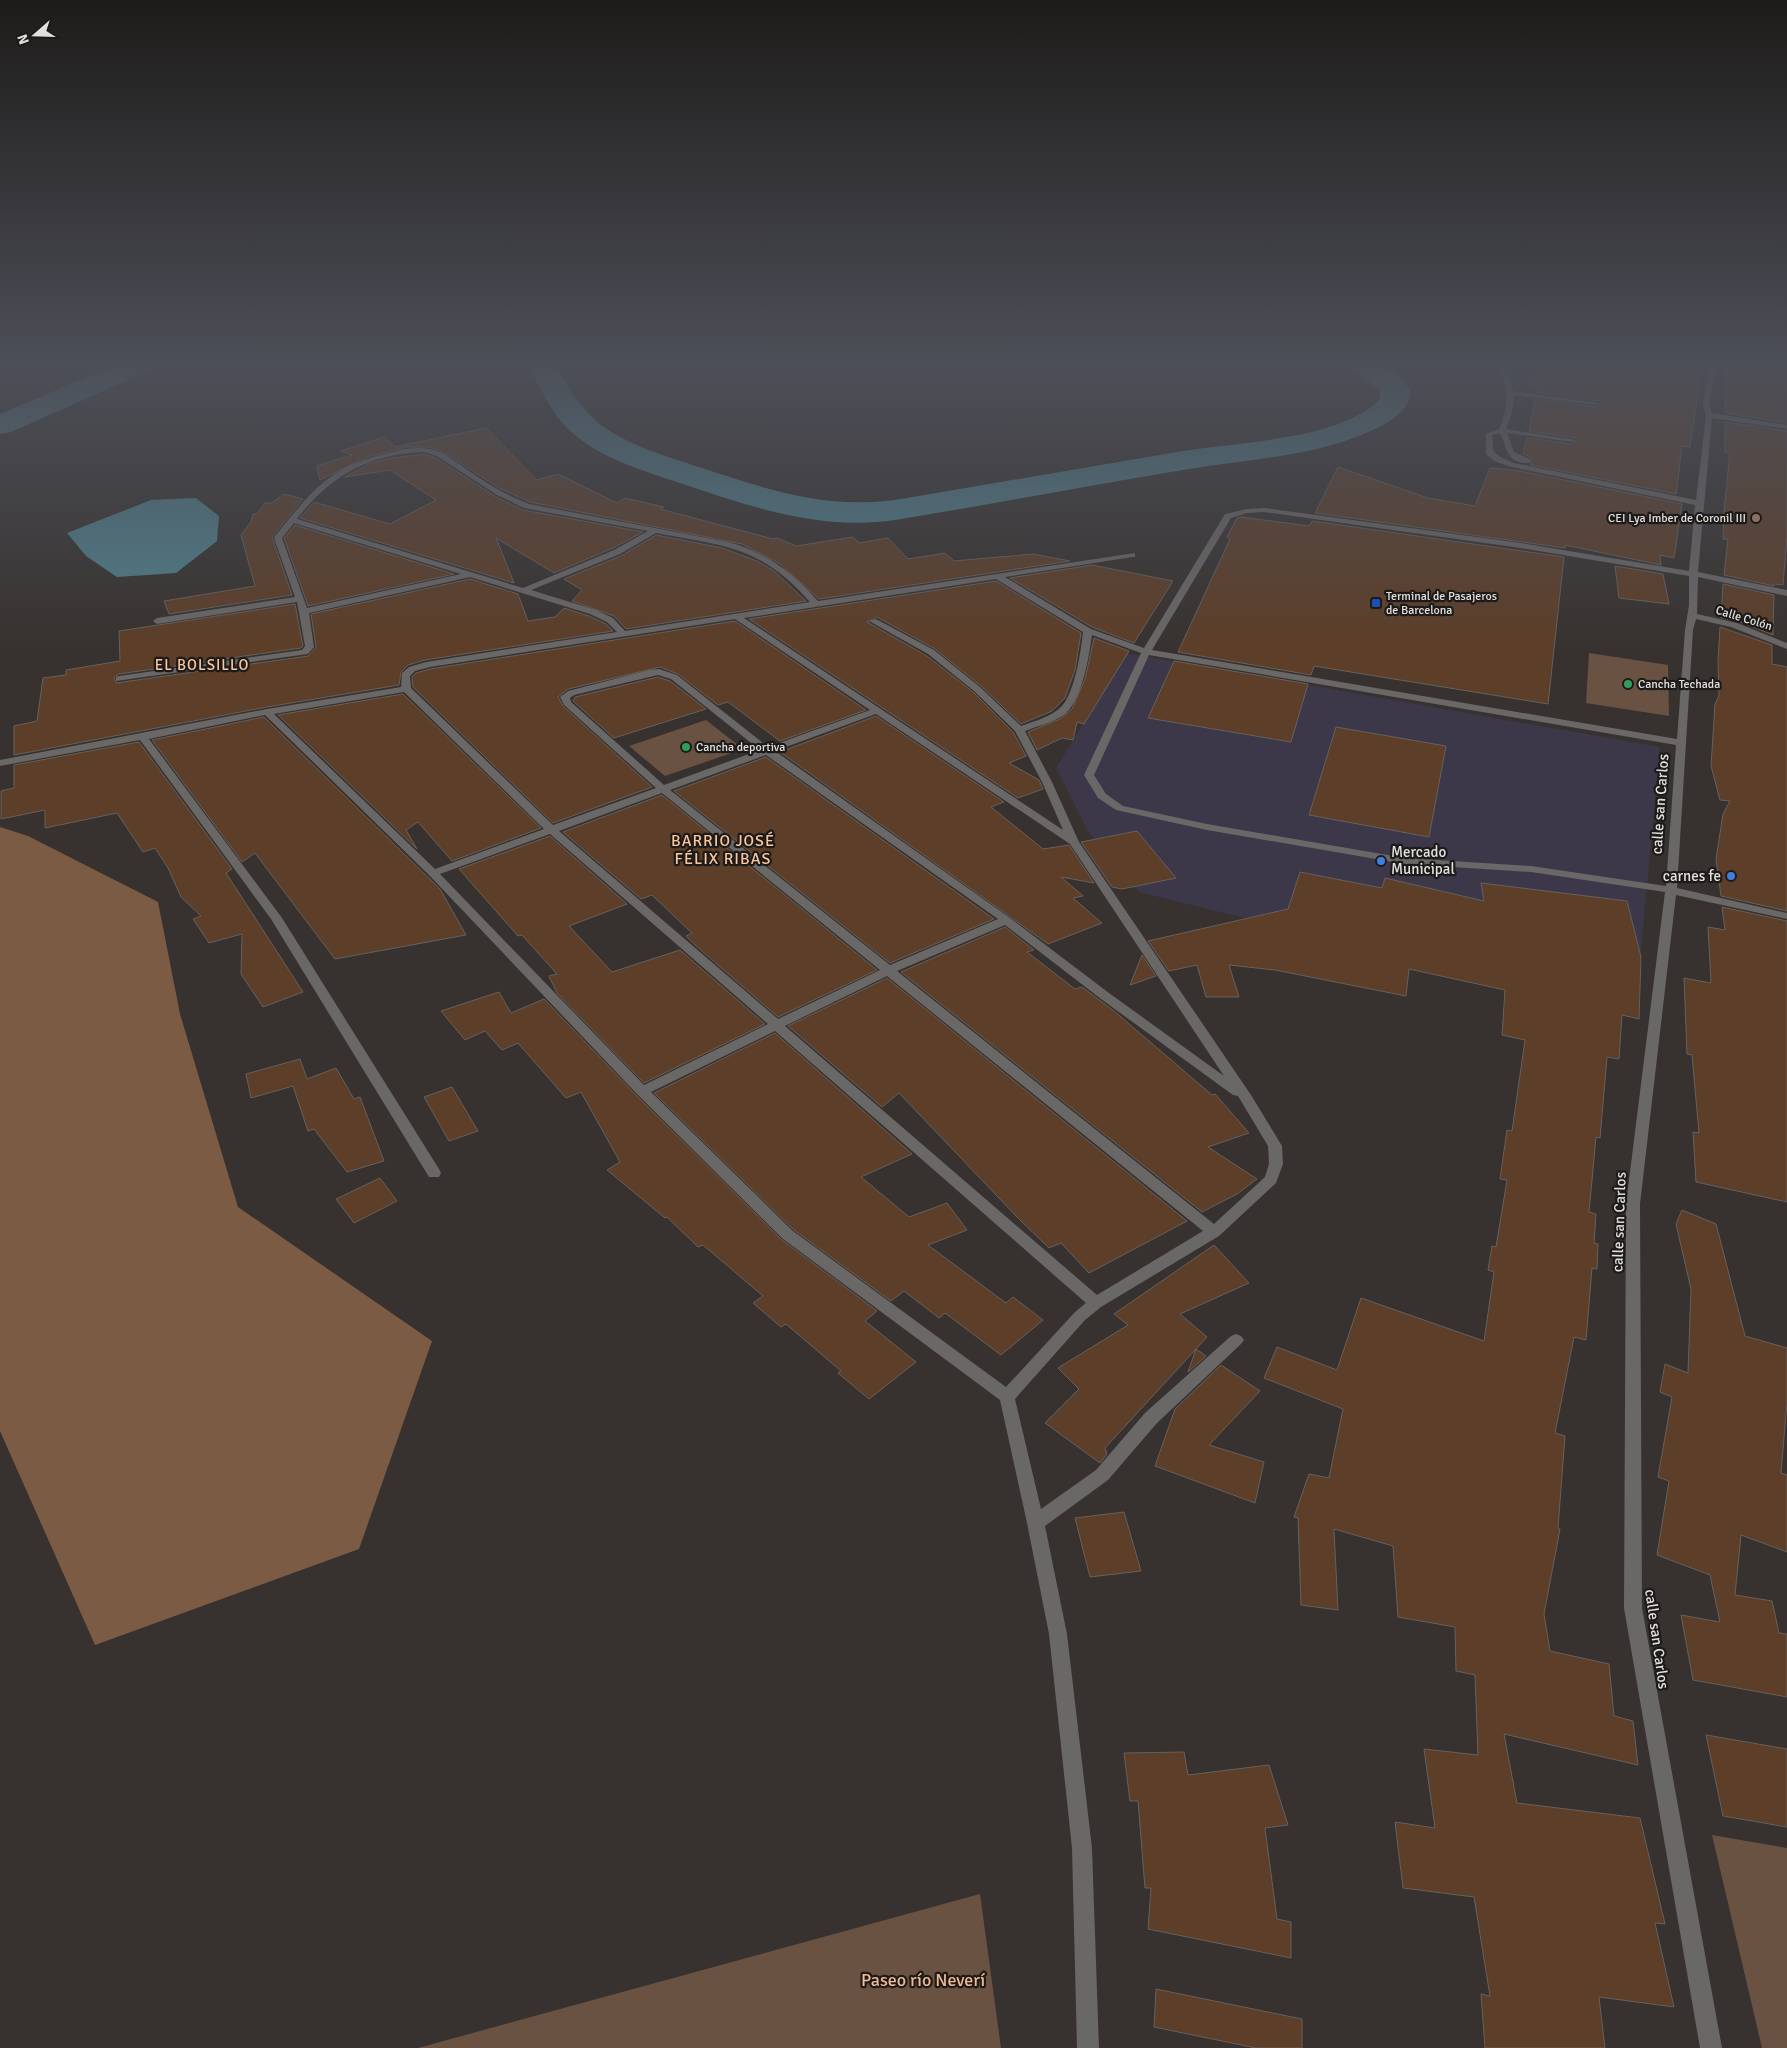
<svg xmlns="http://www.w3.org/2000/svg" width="1787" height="2048" viewBox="0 0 1787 2048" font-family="Signika,sans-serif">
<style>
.commercial{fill:#3c3849}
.green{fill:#695242}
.forest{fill:#7c5b44}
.water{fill:#50808c}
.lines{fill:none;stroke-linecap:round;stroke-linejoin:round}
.river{fill:#50808c;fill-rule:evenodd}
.building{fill:#5d3e28;stroke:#66615d}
.minor{fill:#6a6767;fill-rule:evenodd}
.education-dot{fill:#8d6e63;stroke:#1d1b19;stroke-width:2}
.transit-dot{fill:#1a4fb4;stroke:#1d1b19;stroke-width:2}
.leisure-dot{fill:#2e9e5b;stroke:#1d1b19;stroke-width:2}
.shop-dot{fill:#3f7fe0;stroke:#1d1b19;stroke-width:2}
.labels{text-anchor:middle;stroke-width:4.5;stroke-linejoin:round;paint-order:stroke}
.far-poi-label{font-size:12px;fill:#e3dfdd;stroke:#1d1b19;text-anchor:start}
.far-street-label{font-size:12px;fill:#e3dfdd;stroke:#1d1b19}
.far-quarter-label{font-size:15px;letter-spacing:1px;fill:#fbc69e;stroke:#1d1b19}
.street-label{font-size:15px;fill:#e3dfdd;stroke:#1d1b19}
.poi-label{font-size:15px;fill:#e3dfdd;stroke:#1d1b19;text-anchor:start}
.neighbourhood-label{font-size:16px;letter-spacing:1px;fill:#fbc69e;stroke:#1d1b19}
.near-park-label{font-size:18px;fill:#f3b991;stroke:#1d1b19}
</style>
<rect width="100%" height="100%" fill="#37322f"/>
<path class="commercial" d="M1126,653l534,94 -25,267 -496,-122 -51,-61 -32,-63z"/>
<g class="green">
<path d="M1589,653l79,12 1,51 -83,-13z"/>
<path d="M706,720l37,29 -78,27 -36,-30z"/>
<path d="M1712,1835l75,13v200h-25z"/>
<path d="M980,1894l21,154h-583z"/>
</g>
<path class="forest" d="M0,827l28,9 130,66 22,112 58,193 194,134 -73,208 -264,96 -95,-214z"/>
<path class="water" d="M196,498l23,18 -2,25 -41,32 -59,4 -31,-21 -19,-23 84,-33z"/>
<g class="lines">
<g class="river">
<path d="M115,365h37l-4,6 -137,61 -11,2v-20z"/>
<path d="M527,365h28c14,21 25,44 46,60 29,21 67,32 101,43 67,22 122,41 193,32 94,-16 188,-32 282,-48 55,-10 163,-11 203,-53v-10l-28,-18 -4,-6c31,0 46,-3 63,27 -3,22 -26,33 -45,41 -57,24 -117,26 -177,36 -98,16 -196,35 -294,51 -75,11 -144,-13 -215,-37 -38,-13 -82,-25 -112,-54 -18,-18 -28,-43 -41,-64z"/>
</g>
</g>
<g class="building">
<path d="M1539,365h25l2,2 21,4 5,-4 -4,-2h114l-12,82 -8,-1 -6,48 -145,-29v-8l-8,-3 4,-16 45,6 6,-4 -2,-2 -47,-7 6,-32 61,8 5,-4 -2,-2 -63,-9 1,-5 -8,-1z"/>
<path d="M1726,365h61v58l-62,-10z"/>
<path d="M1725,422l62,9v105l-4,49 -9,-1v2l-50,-11 4,-36h-5l1,-28 6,-59h-5z"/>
<path d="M486,428l51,52 21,-6 59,29 8,-5 39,9 -4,2 113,30 4,-1 19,8 57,-9 6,6 29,-5 20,21 37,-6 9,8 79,-7 37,7 -251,38 -40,-36 -37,-19 -212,-42 -31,-14 -49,-32 -19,-9h-25l-39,10 -47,23 -3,-14 35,-11 -11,-4 43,-14 11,10z"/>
<path d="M424,454l12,4 60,39 27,13 120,22 -30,16 -59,25 -58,-35 18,45 -214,-65 14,-16 76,22 46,-24 -46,-30 -45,7 24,-13 17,-5z"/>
<path d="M1338,467l90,31 47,8 15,-38 30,3 162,33 -8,54 -14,-3 1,10 -96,-20v3l-250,-35z"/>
<path d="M284,494l19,5 -31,38 20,58 -123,19 -5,-13 91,-15 -14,-51 10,-13 2,-8h4l8,-11h7z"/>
<path d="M1241,517l68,9 3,-5 252,36 -16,147 -234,-38 -3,9 -133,-23 52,-113 -3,-2 10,-19z"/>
<path d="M295,525l159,49 -146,32 -24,-68z"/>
<path d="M656,535l66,13 35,13 17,10 32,30 -180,28 -12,-13 -42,-15 10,-11 -18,-11 57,-23z"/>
<path d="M1092,565l81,16 -39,62 -42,-16 -82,-49z"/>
<path d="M1615,566l48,8 6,30 -50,-6z"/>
<path d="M470,579l48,15 10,27 27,-4 9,-9 25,8 17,8 7,7 -188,29 -17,5 -7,7 -2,13 -132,22 -253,48v-29l23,-5 6,-43 23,-3v-5l54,-9 -1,-30 176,-27 8,42 -2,2 -182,26 -5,3 2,6 192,-27 8,-9 -5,-33z"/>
<path d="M996,581l85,52 -6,37 -10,28 -13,13 -31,13 -40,-38 -46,-37 -58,-32 -10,5 60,34 46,36 40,40 13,24 -17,7 30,17 4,9 -25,9 -269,-179z"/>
<path d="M1723,584l51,11 -1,40 -35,-14 -17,-3z"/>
<path d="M735,621l131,89 -86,31 -52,-39 -10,3 -40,-31 -18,-7 -92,22 -10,8 5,9 89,81 -99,36 -140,-136 -1,-10 4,-4 14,-4z"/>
<path d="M1720,627l52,18v19l15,3v244l-66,-15 -5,-37 7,-45 7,-13 -10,-1 -9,-34 4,-62 4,-8 -1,-36z"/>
<path d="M1094,638l35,13 -45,73 -7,-2 -4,18 -11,-2 -25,12 -9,-18 32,-13 12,-10 13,-30z"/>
<path d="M1174,661l134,23 -17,58 -143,-24z"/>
<path d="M658,677l12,4 36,28 -92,29 -41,-37 2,-4z"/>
<path d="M403,694l138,134 -89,33 -34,-39 -12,8 11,19 -139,-134z"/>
<path d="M876,716l128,86 -13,5 52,42 26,-4 25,38 -33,-6 22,19 -10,2 29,25 -54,21 -268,-192z"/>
<path d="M264,717l176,172 26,46 -131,24 -80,-106 -13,9 -90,-122z"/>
<path d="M1336,727l110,19 -17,91 -120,-22z"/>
<path d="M139,742l93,127 -6,4 77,119 -40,15 -22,-33 1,-40 -33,9 -16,-24 8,-3 -20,-19 -13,-29 -13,-20 -12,4 -26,-39 -72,15v-18l-44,9v-28l13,-3v-23z"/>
<path d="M766,757l228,162 -104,44 -216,-172z"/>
<path d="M662,795l215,175 -99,47 -83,-72 -9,-9 6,-3 -40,-38 -11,4 -78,-67z"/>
<path d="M1137,831l39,47 -54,11 -10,-2 -31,-45z"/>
<path d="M550,836l77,68 -58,22 43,46 68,-22 85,74 -121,59 -87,-90 -8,-17 8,-2 -35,-39 -4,1 -59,-67z"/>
<path d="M1300,872l82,16 3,-10 99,23 -3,-18 146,18 14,56 -2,62 -17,-4 -3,44 -12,-2 -7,81 -4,-1 -7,75 7,2 -2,29 4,1 -1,25 -5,-1 -6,72 -12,-3 -19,96 10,3 -7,92 2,1 -16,85 6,37 59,13 5,52 19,5 5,44 -134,-31 13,69 123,15 25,106 -10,-1 19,84 -75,-10 6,51h-120l-4,-54 9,2 -16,-99 -71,-9 -8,-66 40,6 -11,-79 54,6 -3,-80 -19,-4 -1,-44 -57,-10 -5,-71 -59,-17 4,81 -37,-5 -3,-87 -4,-1 15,-43 20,4 14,-69 -79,-31 13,-31 60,23 24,-72 123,43 10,-69 -6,-2 4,-24 4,1 11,-67 -7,-1 7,-49 5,1 13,-91 -23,-5 3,-45 -96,-21 -3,27 -131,-26 -46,-5 10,32h-33l-9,-32 -28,6 -21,-30 140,-32z"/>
<path d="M1722,907l65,14v281l-91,-20 -3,-50 6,1 -7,-78 -5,-1 -3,-76 27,5 -3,-56 17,3z"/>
<path d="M1005,927l29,23 -7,2 48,37 7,-2 32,24 98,84 3,-1 34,39 -41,14 49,32 -20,15 -35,18 -301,-240z"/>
<path d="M1142,955l14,21 -26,9z"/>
<path d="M887,978l300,243 -98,52 -28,-30 -12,5 -31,-30 -119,-125 -17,14 -94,-81z"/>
<path d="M499,992l12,21 33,-14 92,96 146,145 95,71 -12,10 51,41 -47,37 -31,-26 3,-2 -55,-47 -5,3 -28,-24 10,-7 -60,-51 -5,2 -31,-30 -2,1 -58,-48 13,-8 -39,-70 -15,6 -48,-55 -16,7 -17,-19 -20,9 -24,-29z"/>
<path d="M775,1033l137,121 -51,23 48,40 38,-14 20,27 -39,15 78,58 7,-6 30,23 -42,35 -56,-42 -6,5 -35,-27 -13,10 -97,-71 -140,-137z"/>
<path d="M300,1059l7,20 29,-11 18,31 6,-2 24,64 -37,11 -33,-43 -6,2 -15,-45 -42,12 -5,-24z"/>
<path d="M452,1087l26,44 -29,10 -25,-44z"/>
<path d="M380,1178l17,23 -43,22 -18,-24z"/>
<path d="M1682,1210l34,14 29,112 42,12v54l-6,71 6,2v77l-46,-17 -6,60 37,6 7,32 8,1v63l-94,-17 -12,-65 39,7 -10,-47 -53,-20 12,-74 -11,-4 14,-80 -12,-5 5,-28 23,9 3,-84 -15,-65z"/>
<path d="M1214,1245l35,38 -69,31 27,23 -102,111 2,6 -7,9 -55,-40 34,-34 -21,-21 70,-43 -14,-11z"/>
<path d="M1196,1349l10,7 -18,16z"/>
<path d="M1221,1365l39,26 -51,54 55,17 -9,41 -100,-37 20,-57z"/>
<path d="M1124,1512l17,59 -51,6 -15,-59z"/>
<path d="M1706,1735l81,14v78l-64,-11z"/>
<path d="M1184,1752l4,23 81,-10 19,60 -23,3 12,91 14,3v36l-143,-29 3,-41h-6l-7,-87h-8l-6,-48z"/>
<path d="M1156,1989l146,30v29h-46l-102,-21z"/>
</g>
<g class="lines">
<g class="minor">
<path d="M1495,365h6l10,15 2,11 86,12 -3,2 -82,-10 -2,18 -6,16 70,11 -4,2 -65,-9 7,19 16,7v4c-24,1 -22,-14 -30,-30l-8,2 1,16 7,6 14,6 182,37 10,-85 -3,-11 7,-39h6l-7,39 3,9 75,12v4l-75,-11 -14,154 89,18v6l-89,-19 -1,37 40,9 50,20v6l-56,-22 -35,-8 -3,11 -16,258 110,25v6l-111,-24 -36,309 2,404 80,440h-22l-76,-440 2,-404 39,-312 -134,-20 -126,-8 -198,-34 -91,-20 -18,-12 -14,-23 57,-122 -49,-18c-3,22 -10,66 -28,80 -12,8 -26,11 -39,16l27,51 27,60 172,253 31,51 1,18 -7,19 -57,53 -118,71 -16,13 -70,79 26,110 55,-39 49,-57 86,-77 5,-2 5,2 3,4 -3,4 -84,79 -49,57 -63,46 22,108 25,214 7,200h-22l-5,-200 -23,-214 -22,-111 -27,-123 -217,-161 -146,-145 -208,-219 -164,-160 -116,24 133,179 157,251 2,4 -2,4h-10l-158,-258 -131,-179 -140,26v-6l267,-51 134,-22 1,-14 7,-6 17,-5 191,-30 -10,-10 -17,-8 -120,-37 -161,36 5,34 -6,7 -192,27v-4l3,-1 183,-26 3,-4 -8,-44 -140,22 -4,-3 4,-3 138,-21 -21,-59 1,-2c37,-45 53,-69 113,-83 15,-4 33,-8 49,-2 11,4 22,13 32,20 19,13 38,25 60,33l199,38c38,10 64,30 90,59l317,-48v4h-3l-127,20 86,52 53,19 81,-134 22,-5 17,-1 263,36 162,27 6,-66 -183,-38 -18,-6 -8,-7v-20l13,-5c10,-23 11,-43 -4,-64zM424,452l13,4 60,39 27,13 124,23 -34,19 -91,38 -226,-69c33,-43 72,-65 127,-67zM1264,512l263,37 162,27v29l-4,25 -8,109 -525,-89 79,-132 16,-5zM294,523l167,51 -154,34 -25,-70zM656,533c69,13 105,13 154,69l-185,29 -12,-13 -17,-8 -65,-20 89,-36zM996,579l87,53c-2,19 -8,59 -21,74 -10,11 -28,15 -41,20l-41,-39 -46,-37 -58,-31 -7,2 59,33 46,37 41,40 27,51 21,48 -319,-212zM735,619l135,91 -102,37 -91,-72 -18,-6 -10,1 -81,21 -8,6 4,8 92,83 -103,37 -142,-137 -1,-12 5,-5 15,-4zM1149,655l527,90 -10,141 -135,-20 -126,-8 -198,-34 -84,-18 -17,-12 -12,-19zM658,675l13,4 89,71 -96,35 -93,-83 -1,-4 4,-3zM404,692l140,137 -109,40 -161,-155zM876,714l194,130 154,232 -115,-83 -99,-75 -235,-167zM766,755l232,164 -108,46 -220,-175zM662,793l218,177 -102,49 -219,-188zM550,834l218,190 -124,61 -204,-211zM1005,925l96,74 132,96 5,1 30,50 1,18 -4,13 -51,47 -317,-253zM887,976l316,255 -106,64 -312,-269zM775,1031l311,272 -11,9 -69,75 -213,-156 -142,-139z"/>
<path d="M1566,365h16l8,2 -3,2z"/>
</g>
</g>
<linearGradient id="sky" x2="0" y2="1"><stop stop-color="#1e1c1a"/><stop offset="0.56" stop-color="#4d4f58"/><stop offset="1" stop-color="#4d4f58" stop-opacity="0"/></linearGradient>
<rect width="1787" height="651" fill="url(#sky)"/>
<circle class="education-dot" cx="1756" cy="518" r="5"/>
<rect class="transit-dot" x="1371" y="598" width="10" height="10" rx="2.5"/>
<g class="leisure-dot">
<circle cx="1628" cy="684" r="5"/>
<circle cx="686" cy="747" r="5"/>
</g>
<g class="shop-dot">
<circle cx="1381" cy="861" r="5"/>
<circle cx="1731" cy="876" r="5"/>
</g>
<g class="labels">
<g class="far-poi-label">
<text x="1746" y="522" text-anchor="end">CEI Lya Imber de Coronil III</text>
<text x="1386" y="600">Terminal de Pasajeros<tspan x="1386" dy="14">de Barcelona</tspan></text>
<text x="1638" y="688">Cancha Techada</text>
<text x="696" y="751">Cancha deportiva</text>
</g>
<g class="far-street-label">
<text transform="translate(1744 618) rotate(17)" y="4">Calle Colón</text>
</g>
<g class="far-quarter-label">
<text x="202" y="670">EL BOLSILLO</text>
</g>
<g class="street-label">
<text transform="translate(1660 804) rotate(-86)" y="5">calle san Carlos</text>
<text transform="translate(1619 1222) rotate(-88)" y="5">calle san Carlos</text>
<text transform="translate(1657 1639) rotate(82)" y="5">calle san Carlos</text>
</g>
<g class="poi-label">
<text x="1391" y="857">Mercado<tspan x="1391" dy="17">Municipal</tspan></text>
<text x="1721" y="881" text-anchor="end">carnes fe</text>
</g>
<g class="neighbourhood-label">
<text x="723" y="846">BARRIO JOSÉ<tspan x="723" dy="18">FÉLIX RIBAS</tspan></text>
</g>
<g class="near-park-label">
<text x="923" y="1986">Paseo río Neverí</text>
</g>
</g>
<g transform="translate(35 35) rotate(250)" stroke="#1d1b19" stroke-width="4" paint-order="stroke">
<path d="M0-4L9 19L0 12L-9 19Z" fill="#e3dfdd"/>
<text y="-8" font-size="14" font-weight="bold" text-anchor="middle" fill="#e3dfdd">N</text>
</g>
</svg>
